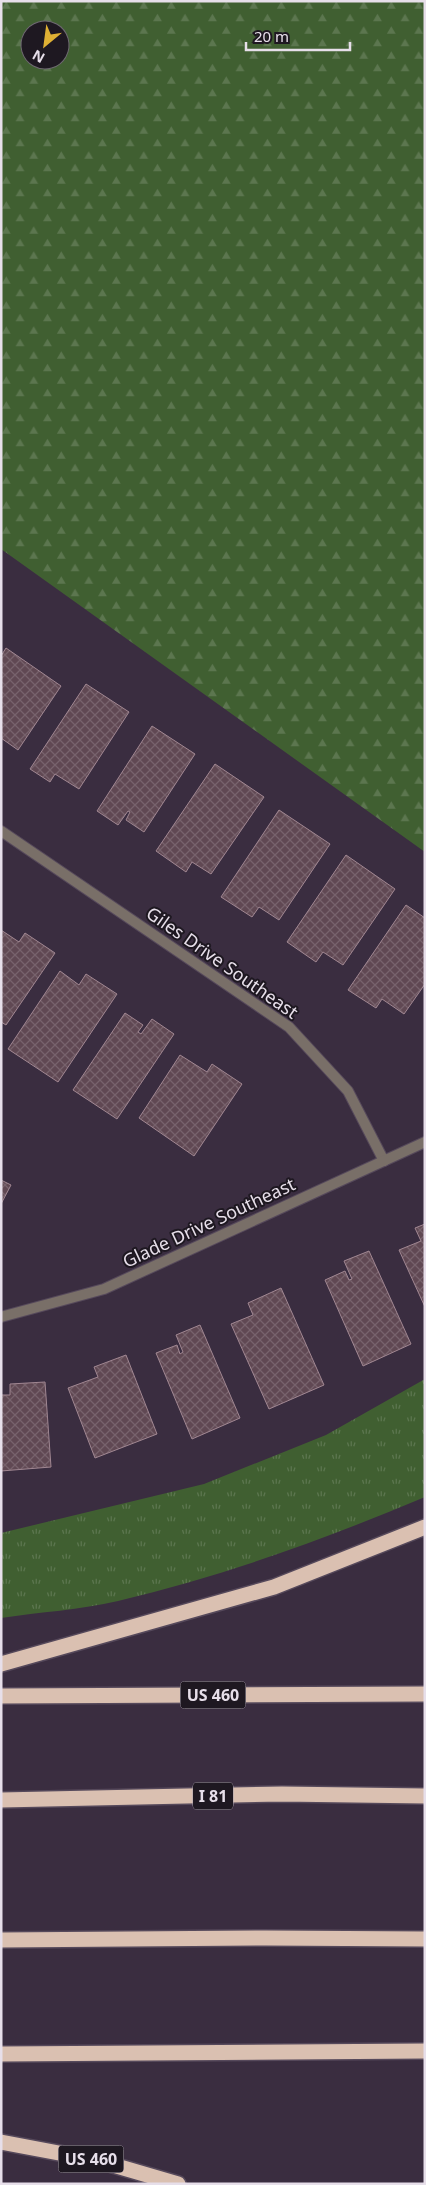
<svg xmlns="http://www.w3.org/2000/svg" width="426" height="2185" viewBox="0 0 426 2185" font-family="'Noto Sans',sans-serif">
<style>
.grass{fill:url(#grass-tufts)}
.forest{fill:url(#forest-firs);fill-rule:evenodd}
.building{fill:url(#building-cross-hatch);stroke:#a18792}
.lines{fill:none;stroke-linecap:round;stroke-linejoin:round}
.street-casing{stroke:#56495b;stroke-width:12}
.highway-casing{stroke:#56495b;stroke-width:18}
.street{stroke:#796f68;stroke-width:10}
.highway{stroke:#dac0b1;stroke-width:15}
.labels{text-anchor:middle;stroke-width:4;stroke-linejoin:round;paint-order:stroke}
.shield{fill:#1e1821;stroke:#aba3ae;stroke-width:1}
.shield-label{font-size:16px;font-weight:bold;fill:#e7dfea}
.street-label{font-size:18px;fill:#e7dfea;stroke:#1e1821}
</style>
<defs>
<pattern id="grass-tufts" width="24" height="20" patternUnits="userSpaceOnUse" patternTransform="scale(1.25)"><rect width="24" height="20" fill="#405f31"/><path d="M3 7l-1-3M5 7V3M7 7l1-3M15 17l-1-3M17 17v-4M19 17l1-3" fill="none" stroke="#5c764f"/></pattern>
<pattern id="forest-firs" width="22" height="20" patternUnits="userSpaceOnUse" patternTransform="scale(1.25)"><rect width="22" height="20" fill="#405f31"/><path d="M5 1l3.5 6h-7zM16 11l3.5 6h-7z" fill="#5c764f"/></pattern>
<pattern id="building-cross-hatch" width="8" height="8" patternUnits="userSpaceOnUse" patternTransform="scale(1.25)"><rect width="8" height="8" fill="#604853"/><path d="M0 0l8 8M0 8l8-8" fill="none" stroke="#77626c"/></pattern>
</defs>
<rect width="100%" height="100%" fill="#3a2d40"/>
<path class="grass" d="M425,1379v118c-100,42 -201,79 -307,104 -38,9 -78,11 -117,17v-85l203,-49 122,-49z"/>
<path class="forest" d="M1,1h424v851l-424,-303zM30,30h30v30h-30z"/>
<g class="building">
<path d="M6,648l55,38 -43,64 -17,-12v-82z"/>
<path d="M86,684l43,28 -50,77 -24,-15 -5,8 -20,-13z"/>
<path d="M152,726l43,28 -51,78 -18,-12 4,-8 -2,-1 -10,14 -21,-14z"/>
<path d="M215,764l49,33 -53,77 -19,-12 -6,10 -30,-21z"/>
<path d="M279,810l51,34 -51,76 -20,-13 -7,10 -31,-20z"/>
<path d="M346,855l49,34 -52,76 -20,-13 -7,10 -29,-20z"/>
<path d="M406,905l19,13v66l-21,30 -22,-15 -6,9 -28,-18z"/>
<path d="M1,930l18,12 6,-9 30,20 -49,72 -5,-3z"/>
<path d="M60,971l19,14 7,-11 31,20 -59,88 -50,-33z"/>
<path d="M125,1013l18,12 -5,7 3,2 11,-15 22,15 -57,85 -44,-29z"/>
<path d="M180,1055l27,17 5,-8 30,20 -48,72 -55,-38z"/>
<path d="M1,1180l10,5 -10,19z"/>
<path d="M425,1224v83l-26,-57 22,-9 -6,-13z"/>
<path d="M369,1251l42,93 -48,22 -38,-86 20,-9 4,9 3,-1 -8,-18z"/>
<path d="M281,1288l43,97 -55,24 -38,-85 22,-9 -5,-12z"/>
<path d="M200,1325l40,93 -48,21 -36,-86 21,-8 3,9 3,-2 -7,-17z"/>
<path d="M126,1355l31,79 -62,24 -27,-70 30,-11 -4,-10z"/>
<path d="M45,1382l6,85 -50,4v-76h9v-11z"/>
</g>
<g class="lines">
<defs>
<g id="street">
<path d="M1,831l288,196 59,64 36,70"/>
<path d="M1,1317l103,-28 321,-147"/>
</g>
<g id="highway">
<path d="M1,1664l273,-77 151,-60"/>
<path d="M1,1696l424,-2"/>
<path d="M1,1800l281,-6 143,2"/>
<path d="M1,1940l265,-2 159,1"/>
<path d="M1,2054l424,-3"/>
<path d="M1,2142l95,18 82,24"/>
</g>
</defs>
<use href="#street" class="street-casing"/>
<use href="#highway" class="highway-casing"/>
<use href="#street" class="street"/>
<use href="#highway" class="highway"/>
</g>
<g class="labels">
<g class="shield">
<rect x="180.5" y="1681.5" width="65" height="27" rx="4"/>
<rect x="193" y="1782.5" width="40" height="27" rx="4"/>
<rect x="58.5" y="2145.5" width="65" height="27" rx="4"/>
</g>
<g class="shield-label">
<text x="213" y="1701">US 460</text>
<text x="213" y="1802">I 81</text>
<text x="91" y="2165">US 460</text>
</g>
<g class="street-label">
<text transform="translate(222 963) rotate(35)" y="6">Giles Drive Southeast</text>
<text transform="translate(209 1223) rotate(-25)" y="6">Glade Drive Southeast</text>
</g>
</g>
<rect width="426" height="2185" fill="none" stroke="#e7dfea" stroke-width="5"/>
<g transform="translate(45 45) rotate(209)"><circle r="24" fill="#1e1821" stroke="#6e6871"/>
<path d="M0-4L9 19L0 12L-9 19Z" fill="#dfb034"/>
<text y="-8" font-size="14" font-weight="bold" text-anchor="middle" fill="#e7dfea">N</text>
</g>
<path d="M246 42v8h104v-8" fill="none" stroke="#e7dfea" stroke-width="2.5"/>
<text x="254" y="42" font-size="15" fill="#e7dfea" stroke="#1e1821" stroke-width="4" paint-order="stroke">20 m</text>
</svg>
